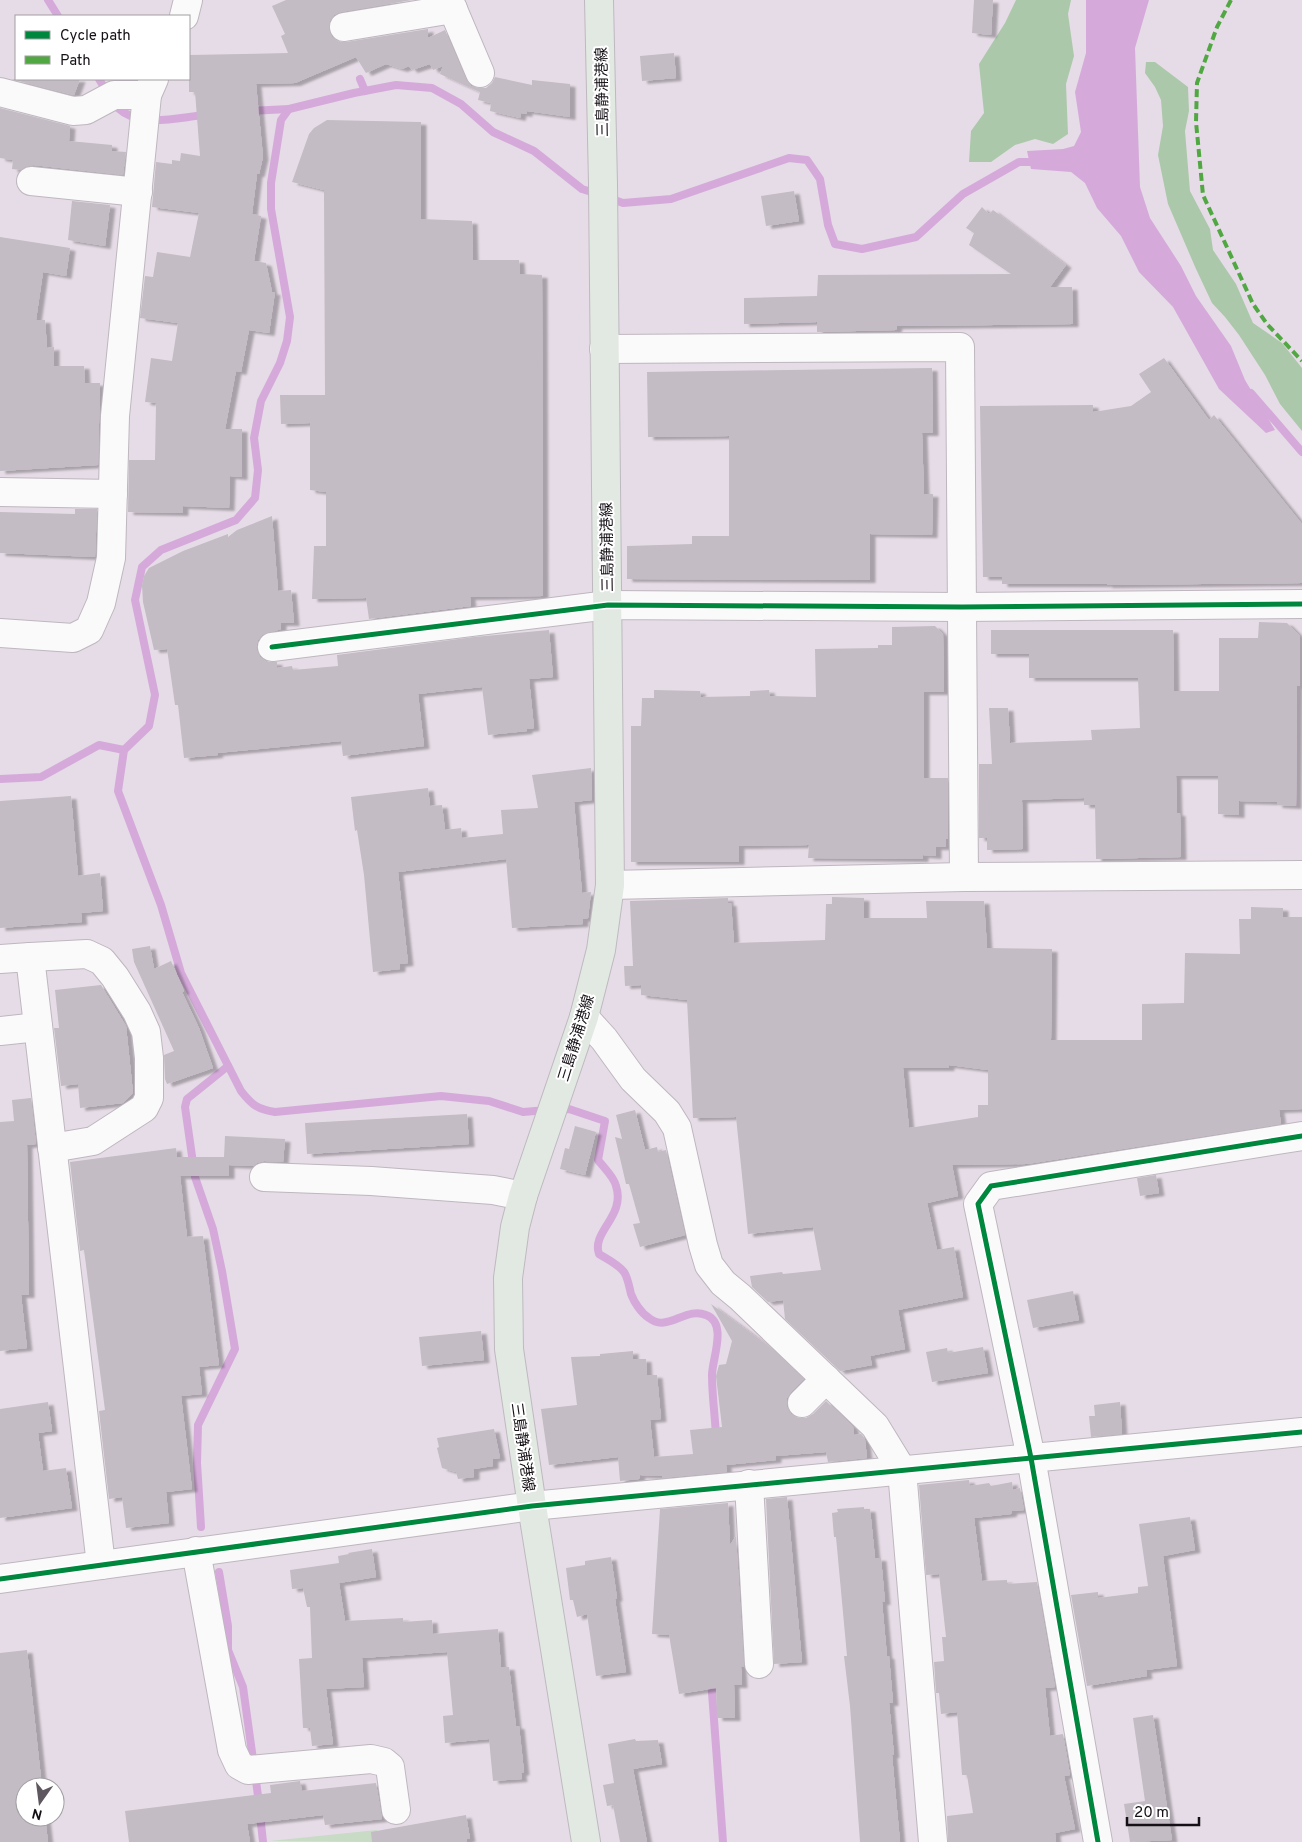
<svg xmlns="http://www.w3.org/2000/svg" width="1302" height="1842" viewBox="0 0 1302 1842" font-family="Overpass,'Noto Sans JP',sans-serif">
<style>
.green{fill:#c7dbc5}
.forest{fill:#acc8aa}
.water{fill:#d5aada}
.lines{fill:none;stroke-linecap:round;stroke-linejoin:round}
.stream{stroke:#d5aada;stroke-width:8}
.building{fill:#c3bcc4;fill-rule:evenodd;filter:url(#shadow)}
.minor-casing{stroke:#beb7be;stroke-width:30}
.major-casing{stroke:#beb9bf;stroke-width:30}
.minor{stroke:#fbfafb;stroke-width:28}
.major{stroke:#e2e8e2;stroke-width:28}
.quiet{stroke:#51a842;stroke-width:4;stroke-dasharray:8 4;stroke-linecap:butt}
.cycleway-casing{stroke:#fff;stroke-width:8}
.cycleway{stroke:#00873e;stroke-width:5}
.labels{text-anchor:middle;stroke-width:4;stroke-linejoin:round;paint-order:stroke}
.street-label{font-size:15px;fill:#151016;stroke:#fff}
</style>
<defs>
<filter id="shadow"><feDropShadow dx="5.5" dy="3" stdDeviation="1" flood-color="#0004"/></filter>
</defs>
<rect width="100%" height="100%" fill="#e6dce7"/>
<path class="green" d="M377,1830l2,12 -109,-1z"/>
<g class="forest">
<path d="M1016,0h55l-3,14 6,42 -8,28 2,50 -15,10 -18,-5 -20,6 -24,17h-22l2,-31 13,-18 -5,-49 26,-41z"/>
<path d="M1146,62h9l33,25 1,24 -4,20 5,60 20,38 3,21 23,34 17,39 29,20 20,25v63l-22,-27 -15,-29 -26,-40 -14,-18 -13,-14 -16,-34 -28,-65 -10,-49 5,-29 -2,-26 -6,-13 -10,-14z"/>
</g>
<path class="water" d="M1086,0h63l-14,48 5,139 10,31 31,48 15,30 35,50 14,34 30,50 -9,3 -47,-44 -46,-82 -34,-35 -18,-36 -24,-28 -12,-25 -14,-11 -40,-3 -4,-18 36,-2 11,-3 7,-14 -6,-40 11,-39z"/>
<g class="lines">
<g class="stream">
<path d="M48,0l10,16"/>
<path d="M99,79c6,9 11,22 19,29 22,21 61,9 87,7"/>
<path d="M360,79l5,12"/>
<path d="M249,111l40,-2"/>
<path d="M609,198l14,5 48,-4 118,-41 18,2 13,19 8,46 7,19 27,5 54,-12 47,-43 56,-32h18"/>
<path d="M1251,393l51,59"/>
<path d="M0,779l41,-2 58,-32 25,5"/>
<path d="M547,1110l-24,2 -34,-11 -48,-5 -166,16c-18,-3 -23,-7 -34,-21l-60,-118 -20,-68 -43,-114 6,-41 25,-24 6,-31 -20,-95 7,-33 19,-17 75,-30 19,-22 3,-28 -4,-32 7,-37 19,-38 7,-22 3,-24 -19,-108v-26l10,-63 8,-11 65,-16 42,-8 36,3 29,16 32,28 41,19 48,38 16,5"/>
<path d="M558,1110l11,-1 36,12 -7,39c6,8 16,17 18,26 10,30 -25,46 -17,68 8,5 19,10 25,18 4,6 5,14 7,22 3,8 10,19 18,24 18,15 37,-12 57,-3 22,8 6,44 6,60 0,20 3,41 4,61"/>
<path d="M201,1527l-4,-64 1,-38 37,-76 -13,-78 -9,-42 -18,-52 -10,-70 2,-8 41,-33"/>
<path d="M219,1572l9,54v24l15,37 16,116"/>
<path d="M711,1679l12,163"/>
<path d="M260,1814l3,28"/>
</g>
</g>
<g class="building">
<path d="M286,0h126l-71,12 -7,3 -4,6 -1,9 3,7 7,5h7l82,-13v9l17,-8 21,49 5,7 7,2h8l6,-5 3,-6 37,8v-5l38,4v33l-43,-6v3l-6,-1 -1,5 -30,-7 1,-8 -13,-3 2,-8 -40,-18 3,-8 -10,4 -3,-6 -18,6 -3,-4 -7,3 -16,-5 -20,9 -10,-16 -61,26 -39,1 7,73 -4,17h-2l-5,40 9,2 -7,45 12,2 6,29h3l-6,41 -20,-3 -8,42 -5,-1 -11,58h17v48l-12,-1 -1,32 -46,-2v7l-55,-1 1,-52h26l1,-57 -11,-1 6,-44 21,3 6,-38 -38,-5 5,-42 8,1 4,-25 33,5 9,-44 -47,-6 4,-45 16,2v-4l8,1 1,-8 19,3 -5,-64h-6v-37l99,-2 -7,-17 4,-2 -13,-28z"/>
<path d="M974,0h19l-2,35 -19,-2z"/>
<path d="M674,53l2,25 -34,3 -2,-25z"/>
<path d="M11,79h69l-6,16z"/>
<path d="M0,108l70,18 -1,15 43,4v6l14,1 -3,23 -90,-10 -8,2 -4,3 -9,-1 1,-9 -13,-2z"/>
<path d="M327,120l94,2v97l51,2 1,39h46l1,14 22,1 1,321 -73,1 1,9 -102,13 -3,-21 -54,1 2,-53h12v-54l-16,-2v-67l-29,1 -1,-29h45l-1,-205 -32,-8 17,-48 5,-6z"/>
<path d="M794,191l5,30 -33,5 -5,-30z"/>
<path d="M72,201l38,4 -5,41 -37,-6z"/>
<path d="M982,207l7,7 4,-4 73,55 -16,22h22l1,37 -176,2 -1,4 -79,2v-10l-73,2v-26l73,-2 1,-21 193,-1 -42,-29 5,-12 -8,-5z"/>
<path d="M0,237l70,11 -4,28 -23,-4 -7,48h9l2,28 7,-1v19h30l1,17h15l-2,82 -98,6z"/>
<path d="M1164,358l45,62 5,-5 88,109v59l-195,2v-1h-105v-7h-19l-3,-171 113,-1v7l38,-6 20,-14 -12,-18z"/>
<path d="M932,368l1,65h-11l2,61h9l-1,41 -62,-1v46l-243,-1v-33l65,-2v-8h37v-100l-81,1 -1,-65z"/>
<path d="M75,509h22l-2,48 -95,-4v-41l75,2z"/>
<path d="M272,516l6,75 13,-1 3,33h-13v6l-19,6 -4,5 -2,8 4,9 6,5h11v6l15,-2 1,4 45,-4 -1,-11 137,-18 75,-7 4,47 -24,2 5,49 -7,1v2l-39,4 -6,-48 -64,7 6,52 -81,10 -2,-15 -124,12 1,2 -34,3 -6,-53h-3l-8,-56 -13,1 -11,-48 -1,-17 2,-9 5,-8 34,-17 45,-17v3l9,-7z"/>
<path d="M1259,622l28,1 13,13v50h-3l-1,120 -19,-1v-3l-38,-1v14l-21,-1v-38h-42l1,37h3l1,44 -85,2 -1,-54h-11v-7l-62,2 1,49 -36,1v-12h-8v-74h13l-3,-56h19l2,35 82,-3 -1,-10 49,-2 -2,-50h-109v-24h-38v-24h182l1,61h45v-53h39z"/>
<path d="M935,626l8,8 1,58h-20v86h24v61h-2v8h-10v9l-13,-1v4l-115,-1 1,-13 -70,1v16h-108v-136h10l1,-28h12v-8l46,1 1,6 49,-1v-5l19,-1 1,6 46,1 -1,-48 63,-1v-3h14v-18z"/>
<path d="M591,768l1,32 -18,2 8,91 9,-1 -3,26 -5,1v5l-71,4 -6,-69 -108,13 10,91 -8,1v5l-27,3 -9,-97 -7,-45 -2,1 -4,-34 77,-9 2,18 12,-1 3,25 16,-2 1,10 41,-4 -2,-24 37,-2 -6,-33z"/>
<path d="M71,796l7,80 22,-3 3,38 -22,2 1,9 -82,6v-127z"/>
<path d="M832,897l32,1v20h63l-1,-17h58l3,47 65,1 -1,91h91v-36l42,-1 1,-50 55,1 -1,-35h12v-12l32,1v9h19v192l-23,1 2,14 -254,40 -75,1 6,31 -31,7 10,47 17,-3 9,50 -65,13 7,39 -35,7 2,9 -32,6 -55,-52 -2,-19 -15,2 -16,-15 -2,-11 32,-4 1,2 38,-4 -8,-43 -65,7 -12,-117 -43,1 -6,-118 -46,-5v-10l-16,1 -1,-20h9l-3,-65 98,-3v5h3l3,40 91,-3 1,-36h6zM949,1065l39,5v35h-10v12l-69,11 -6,-60h46z"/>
<path d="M150,946l4,23 17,-8 13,30 -2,1 17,36 14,40 -46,16 -2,-5 -1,-24 10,-4 -40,-89 -2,-13z"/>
<path d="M101,985l25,41 7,67 -10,10 -43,5 -2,-24 -17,2 -7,-58h5l-4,-38z"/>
<path d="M31,1098l5,46 -9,1 2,150h-8l6,53 -27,3v-229l14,-1 -2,-21z"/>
<path d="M635,1110l10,40 12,-3 1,5 8,-2 19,85 -45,12 -7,-23 7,-1 -11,-39h-3l-11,-47 7,2 -6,-24z"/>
<path d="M467,1114l2,30 -162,10 -2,-31z"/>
<path d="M575,1126l21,6 -11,43 -25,-6 5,-21 4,1z"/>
<path d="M225,1136l60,3 -2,23 -19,-1 -7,2 -4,3 -24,-1v11h-49l7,61 16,-1 16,129 -20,2 3,27 -21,2 11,93 -26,3 3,31 -43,5 -4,-31 -13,2 -10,-88 6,-1 -21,-160 -4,1 -10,-89 106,-14 1,9h47z"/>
<path d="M1156,1175l3,18 -19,3 -3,-18z"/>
<path d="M1073,1291l6,29 -46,8 -6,-28z"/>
<path d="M711,1304l60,44 33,31 -13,13 -4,6v9l4,7 7,4h8l7,-4 13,-13 27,26 1,8 7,-1 2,2 2,4 2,18 -39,4 -2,-10 -50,4v4l-50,5 1,7 -65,6v-2l-22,-1 -1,4 -19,2 -2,-24 -69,8 -8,-56 36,-4 -6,-48 29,-1v-2l33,-3v8h13l1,16h10l4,44 -11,1 4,37 39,-3 -3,-24 32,-3 -6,-51 3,-11 7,-1 6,-23z"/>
<path d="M481,1331l3,29 -62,6 -3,-29z"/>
<path d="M983,1347l5,26 -56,9 -6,-30 21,-4 1,5z"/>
<path d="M48,1402l4,29 -14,2 5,38 23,-3 6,40 -72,10v-109z"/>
<path d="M1120,1402l2,32 -31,3 -2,-21h6l-1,-11z"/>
<path d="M494,1429l6,29 -7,1v7l-19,3v8l-16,2 -2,-7 -14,-4 -5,-20 2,-1 -2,-9z"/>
<path d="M969,1480l1,6 19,-3 2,3 21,-4 1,8 7,-2 4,22 -12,1 -1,3 -37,4 8,63 25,-1v4l30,-2 18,105 -10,1 5,48 13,-2 7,41 -6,1 11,53 -20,4 1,9h-108l-1,-26 26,-3 -6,-38h-5l-5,-63 -16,2 -2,-21h-3l-2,-31 10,-1 -2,-24h4l-7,-63 -13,1 -7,-90z"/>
<path d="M787,1497l15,165 -28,2 -8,-165z"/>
<path d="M728,1503l2,42 6,-9 8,131h-3l1,18h-8l1,33h-18l-1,-30 -37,6 -10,-59 -17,-1 8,-125z"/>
<path d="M864,1507v2h6l5,49h6l4,44h-3l5,54h2l4,47h-4l5,52h-2l8,87h-40l-10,-136 -6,-50h3l-11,-119h-2l-2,-24 6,-1 -1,-3z"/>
<path d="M1190,1517l5,33 -32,6 14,110 -31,4 1,6 -60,10 -16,-91 27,-3v6l40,-5v-6l10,-1 -9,-62z"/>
<path d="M372,1549l4,28 -37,6 6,38 58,-3v4l29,-2 1,14 65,-5 3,38h8l7,59h3l5,46 -3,1 1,6 -29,2 -4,-42 -44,4 -2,-27 10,-1 -6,-63 -85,6 2,29 -38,2 7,55 -21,2 -2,-18h-7l-4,-69 13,-1 -2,-51h-3l-4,-19 -11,1 -2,-19 49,-7 -1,-7 11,-2 -1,-1z"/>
<path d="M611,1557l6,41 -2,1 11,73 -30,4 -9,-62 -10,3 -4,-17h-3l-4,-32 19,-3v-4z"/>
<path d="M27,1650l15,137h-17v30h20l3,25h-48v-189z"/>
<path d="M1153,1715l19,125 -42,2 -6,-38 21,-3 -12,-83z"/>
<path d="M635,1739l1,2 22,-1 4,24 -29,5 14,73h-27l-7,-37 -6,1 -4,-21 11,-2 -6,-39z"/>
<path d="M300,1781l2,10 74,-8 6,36 -57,6 -2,-10 -76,9 3,18h-121l-4,-31 146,-18 -1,-8z"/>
<path d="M466,1815l4,24h-3v3h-95l-1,-10z"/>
</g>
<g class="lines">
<defs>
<g id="minor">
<path d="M449,0l31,73"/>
<path d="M184,16l4,-16"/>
<path d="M344,27l109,-18"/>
<path d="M0,92l73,19 13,-1 28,-15h33"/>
<path d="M31,181l107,11"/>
<path d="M604,349l356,-2 4,530"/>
<path d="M0,492l113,2"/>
<path d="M0,633l73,5 16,-8 12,-27 10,-45 4,-142 32,-321 7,-16"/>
<path d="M272,647l336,-42 354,2 340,-3"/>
<path d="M610,885l354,-8 338,-2"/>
<path d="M30,957l57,-3 15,7 13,16 22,35 9,20 3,26v40l-5,10 -51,33 -41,7"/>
<path d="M0,959l30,-2 71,608"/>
<path d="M584,1017l20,22 29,40 34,33 10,16 26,117 6,20 14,18 17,14 135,129 27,44 31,372"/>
<path d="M0,1031l38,-4"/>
<path d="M264,1177l107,4 122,9 30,6"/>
<path d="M802,1403l24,-24"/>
<path d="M749,1484l10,180"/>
<path d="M196,1551l36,199 7,15 9,5 123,-11 13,3 6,5 6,43"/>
<path d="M0,1579l532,-73 770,-74"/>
<path d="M1098,1842l-67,-384 -53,-254 13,-18 311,-50"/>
</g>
<path id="major" d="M586,1842l-54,-336 -23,-157 -1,-71 7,-51 8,-31 61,-179 17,-67 9,-65 -7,-701 -4,-184"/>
</defs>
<use href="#minor" class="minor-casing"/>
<use href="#major" class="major-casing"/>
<use href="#minor" class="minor"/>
<use href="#major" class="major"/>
<path class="quiet" d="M1231,0l-14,27 -20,56 -1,39 7,73 50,109 14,20 35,37"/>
<defs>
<g id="cycleway">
<path d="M272,647l336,-42 354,2 340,-3"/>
<path d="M0,1579l532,-73 770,-74"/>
<path d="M1098,1842l-67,-384 -53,-254 13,-18 311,-50"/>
</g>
</defs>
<use href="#cycleway" class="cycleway-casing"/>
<use href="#cycleway" class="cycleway"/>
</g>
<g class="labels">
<g class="street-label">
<text transform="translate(602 92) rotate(-91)" y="5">三島静浦港線</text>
<text transform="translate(607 547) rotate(-91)" y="5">三島静浦港線</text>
<text transform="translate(576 1038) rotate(-73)" y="5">三島静浦港線</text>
<text transform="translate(523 1447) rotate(82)" y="5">三島静浦港線</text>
</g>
</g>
<rect x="15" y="15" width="175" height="65" fill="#ffffff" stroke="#a19fa2"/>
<rect x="25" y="31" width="25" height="8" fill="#00873e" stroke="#a19fa2"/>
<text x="60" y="40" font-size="15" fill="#151016">Cycle path</text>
<rect x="25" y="56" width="25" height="8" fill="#51a842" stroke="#a19fa2"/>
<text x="60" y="65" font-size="15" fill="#151016">Path</text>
<g transform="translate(40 1802) rotate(194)"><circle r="24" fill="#ffffff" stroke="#a19fa2"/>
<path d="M0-4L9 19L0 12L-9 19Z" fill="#5e575f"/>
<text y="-8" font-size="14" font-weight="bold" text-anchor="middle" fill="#151016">N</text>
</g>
<path d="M1127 1817v8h72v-8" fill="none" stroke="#151016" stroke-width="2.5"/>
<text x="1134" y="1817" font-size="15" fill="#151016" stroke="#ffffff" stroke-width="4" paint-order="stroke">20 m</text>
</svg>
